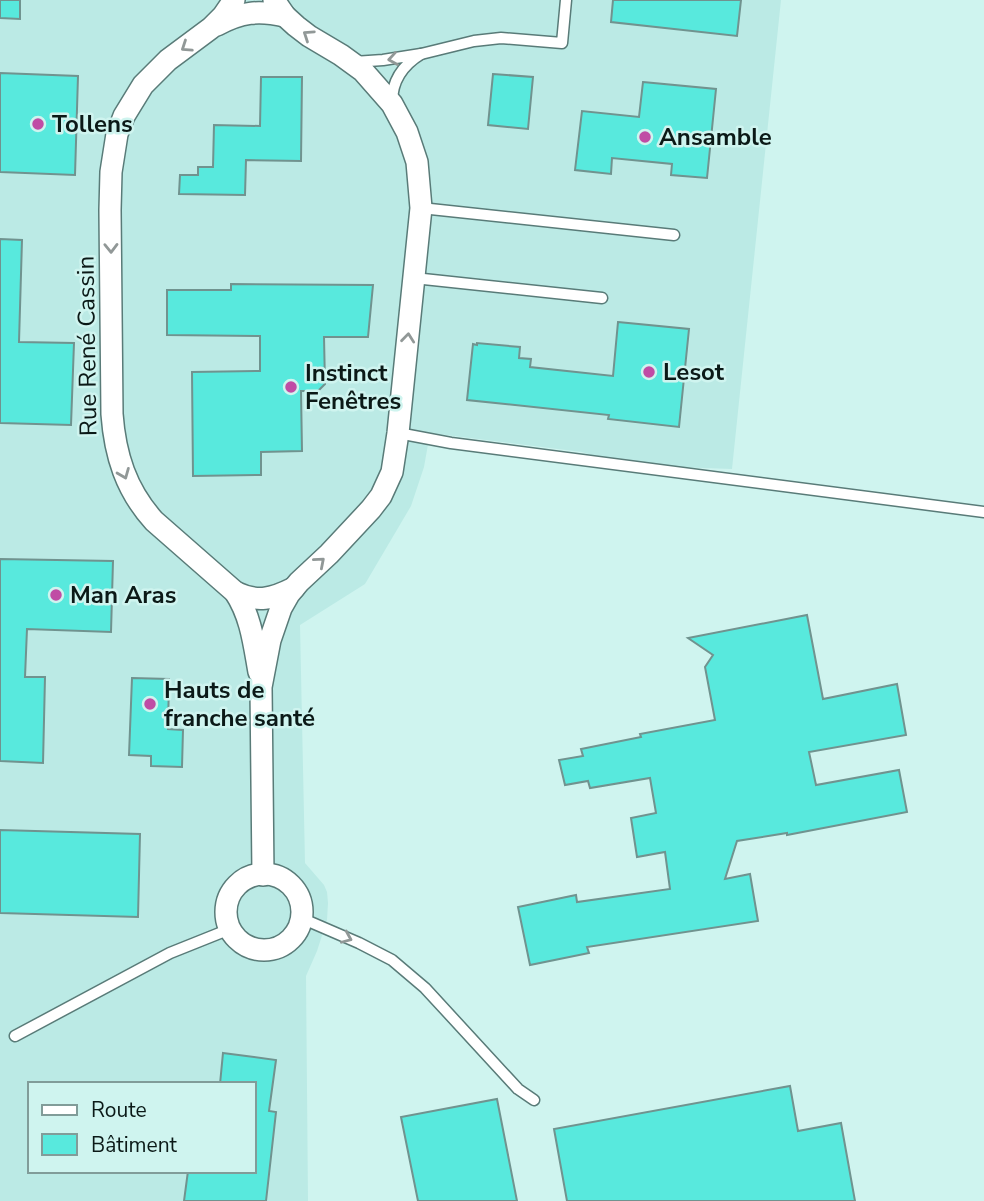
<svg xmlns="http://www.w3.org/2000/svg" width="984" height="1201" viewBox="0 0 984 1201" font-family="'Nunito Sans',sans-serif">
<style>
.built{fill:#bbeae5;fill-rule:evenodd}
.building{fill:#58e9dd;stroke:#70938f;stroke-width:2}
.lines{fill:none;stroke-linecap:round;stroke-linejoin:round}
.lane-casing{stroke:#597b78;stroke-width:13}
.street-casing{stroke:#597b78;stroke-width:24}
.lane{stroke:#fff;stroke-width:10}
.street{stroke:#fff;stroke-width:21}
.oneway{stroke:#919897}
.poi-dot{fill:#c04ca5;stroke:#cff4ef;stroke-width:2.5}
.labels{text-anchor:middle;stroke-width:5;stroke-linejoin:round;paint-order:stroke}
.poi-label{font-size:24px;font-weight:bold;fill:#0b1917;stroke:#cff4ef;text-anchor:start}
.street-label{font-size:24px;fill:#0b1917;stroke:#cff4ef}
</style>
<rect width="100%" height="100%" fill="#cff4ef"/>
<path class="built" d="M0,0h781l-49,469 -110,-4 -40,-13 -152,-19 -6,34 -13,39 -46,78 -65,41 5,238 19,22 3,7 1,11 -1,17 -10,31 -11,25 2,225h-308zM30,1084h224v87h-224z"/>
<g class="building">
<path d="M0,0h20v19l-20,-1z"/>
<path d="M613,0h128l-4,36 -126,-14z"/>
<path d="M0,73l78,3 -3,99 -75,-3z"/>
<path d="M493,74l40,3 -5,52 -40,-4z"/>
<path d="M261,77h41l-1,84 -55,-1 -1,35 -66,-1 1,-19h18v-8h15l1,-42 46,1z"/>
<path d="M643,82l73,7 -9,89 -36,-3 1,-11 -60,-6 -1,16 -36,-4 7,-59 57,6z"/>
<path d="M0,239l22,1 -3,102 55,1 -3,82 -71,-2z"/>
<path d="M231,284l142,1 -5,52h-44l1,47 -7,7h-17l1,60 -41,1v23l-68,1 -1,-104 68,-1v-35l-93,-1v-45h64z"/>
<path d="M618,322l71,7 -10,98 -71,-8 1,-4 -142,-15 6,-56 4,1v-2l43,4 -1,11 12,1 -1,8 83,9z"/>
<path d="M0,559l113,2 -2,71 -84,-3 -2,48h20l-2,86 -43,-2z"/>
<path d="M807,615l16,84 74,-15 9,51 -97,17 7,33 83,-15 8,42 -120,23v-2l-50,8 -12,38 25,-5 8,47 -171,26 2,6 -59,12 -12,-58 58,-12 1,7 93,-13 -5,-37 -28,5 -6,-39 25,-5 -6,-35 -60,10 -2,-7 -23,4 -6,-25 24,-4 -2,-7 60,-12 -1,-3 75,-14 -10,-53 8,-12 -25,-17z"/>
<path d="M132,678l37,1 -1,50 15,1 -1,37 -31,-1v-10l-22,-1z"/>
<path d="M0,830l140,4 -2,83 -138,-4z"/>
<path d="M223,1053l53,7 -7,51 7,1 -10,89h-82l4,-30h66v-87h-34z"/>
<path d="M790,1086l8,45 43,-8 14,78h-288l-13,-72z"/>
<path d="M497,1099l20,102h-99l-17,-84z"/>
</g>
<g class="lines">
<defs>
<g id="lane">
<path d="M421,54l53,-13 27,-3 61,5 4,-43"/>
<path d="M354,62l29,-2 38,-6c-18,11 -29,26 -29,48"/>
<path d="M421,208l253,27"/>
<path d="M414,278l188,20"/>
<path d="M398,433l53,10 533,69"/>
<path d="M301,918l58,25 33,17 33,28 93,101 16,11"/>
<path d="M15,1036l155,-83 60,-24"/>
</g>
<g id="street">
<path d="M234,0l-11,16 -12,12 -43,32 -25,25 -19,31 -7,18 -6,38 -1,38 2,204c3,41 14,76 42,107l81,71c16,24 19,52 24,80"/>
<path d="M217,25c24,-13 41,-15 68,-9"/>
<path d="M235,592c23,11 37,7 59,-4"/>
<circle cx="264" cy="912" r="38"/>
<path d="M263,875l-2,-188 9,-47 11,-32 8,-14 10,-12 30,-28 42,-45 10,-13 11,-24 6,-39 23,-225 -4,-46 -10,-30 -15,-28 -29,-33 -22,-16 -32,-19 -13,-10 -11,-10 -11,-16"/>
</g>
</defs>
<use href="#lane" class="lane-casing"/>
<use href="#street" class="street-casing"/>
<use href="#lane" class="lane"/>
<use href="#street" class="street"/>
</g>
<defs><path id="oneway-chevron" d="M-2-3.5L2.5 0L-2 3.5" fill="none" stroke-width="1.6" stroke-linecap="round" stroke-linejoin="round" transform="scale(1.75)"/></defs>
<g class="oneway">
<use href="#oneway-chevron" transform="translate(308 35) rotate(-146)"/>
<use href="#oneway-chevron" transform="translate(186 47) rotate(146)"/>
<use href="#oneway-chevron" transform="translate(393 59) rotate(171)"/>
<use href="#oneway-chevron" transform="translate(111 248) rotate(89)"/>
<use href="#oneway-chevron" transform="translate(408 338) rotate(-84)"/>
<use href="#oneway-chevron" transform="translate(124 474) rotate(68)"/>
<use href="#oneway-chevron" transform="translate(320 562) rotate(-41)"/>
<use href="#oneway-chevron" transform="translate(347 938) rotate(23)"/>
</g>
<g class="poi-dot">
<circle cx="38" cy="124" r="7"/>
<circle cx="645" cy="137" r="7"/>
<circle cx="649" cy="372" r="7"/>
<circle cx="291" cy="387" r="7"/>
<circle cx="56" cy="595" r="7"/>
<circle cx="150" cy="704" r="7"/>
</g>
<g class="labels">
<g class="poi-label">
<text x="52" y="132">Tollens</text>
<text x="659" y="145">Ansamble</text>
<text x="663" y="380">Lesot</text>
<text x="305" y="381">Instinct<tspan x="305" dy="28">Fenêtres</tspan></text>
<text x="70" y="603">Man Aras</text>
<text x="164" y="698">Hauts de<tspan x="164" dy="28">franche santé</tspan></text>
</g>
<g class="street-label">
<text transform="translate(87 346) rotate(-91)" y="8">Rue René Cassin</text>
</g>
</g>
<rect x="28" y="1082" width="228" height="91" fill="#cff4ef" stroke="#819c99" stroke-width="2"/>
<rect x="42" y="1105" width="35" height="10" fill="#ffffff" stroke="#819c99" stroke-width="2"/>
<text x="91" y="1117" font-size="21" fill="#0b1917">Route</text>
<rect x="42" y="1134" width="35" height="21" fill="#58e9dd" stroke="#819c99" stroke-width="2"/>
<text x="91" y="1152" font-size="21" fill="#0b1917">Bâtiment</text>
</svg>
